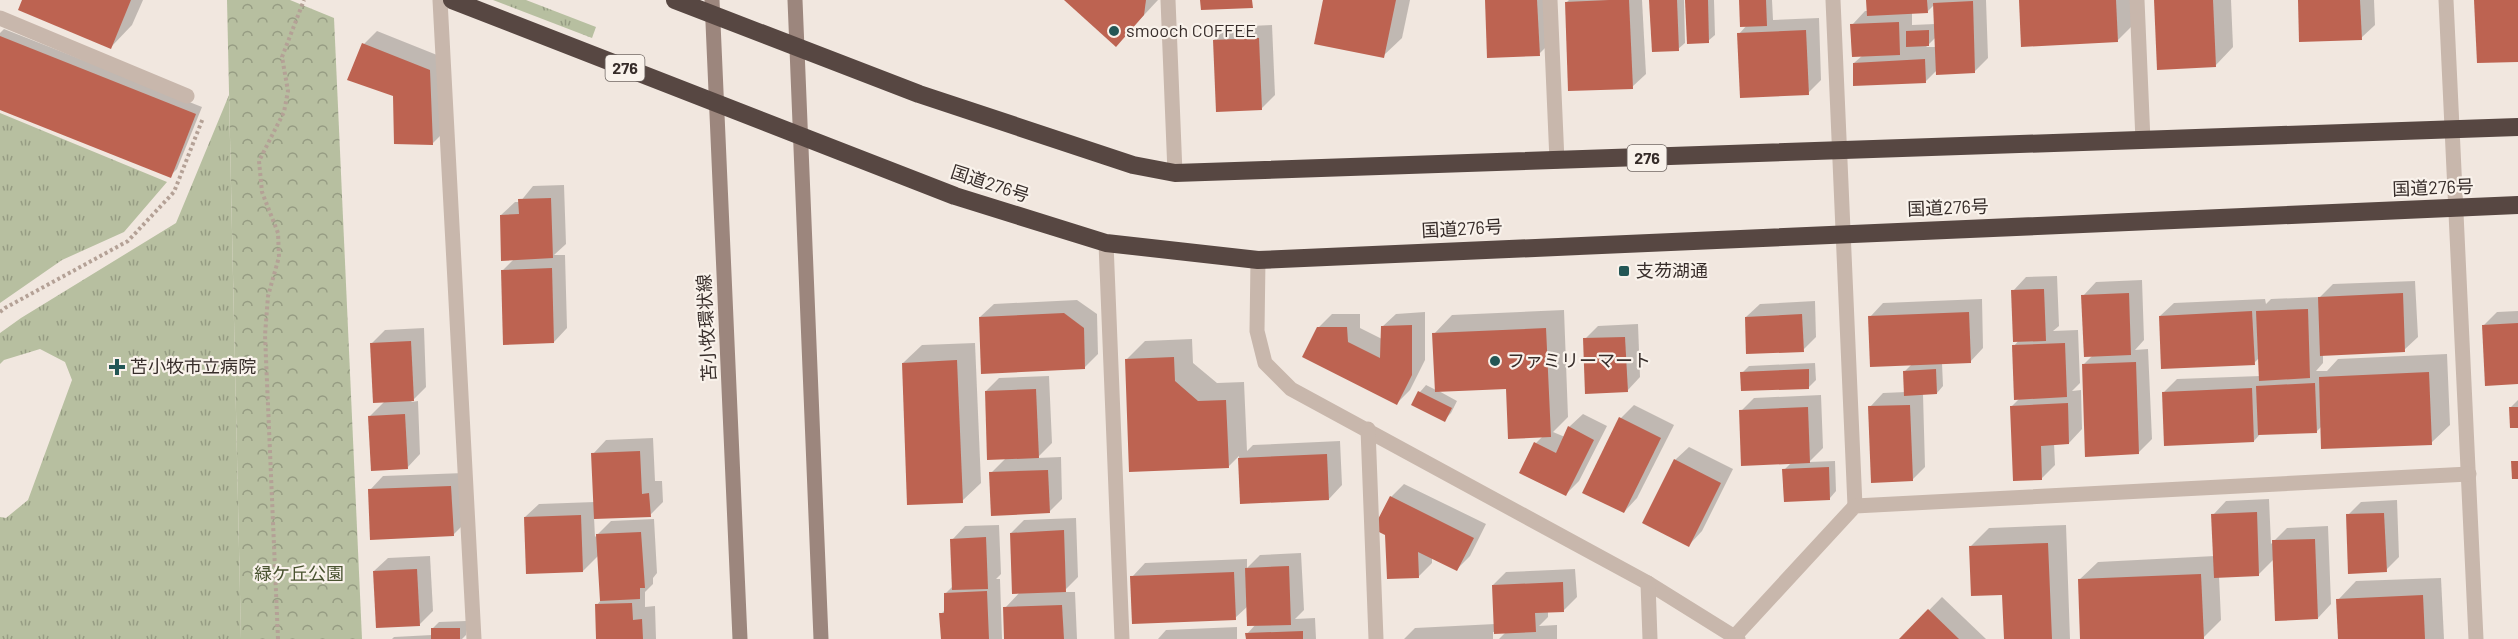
<svg xmlns="http://www.w3.org/2000/svg" width="2518" height="639" viewBox="0 0 2518 639" font-family="Barlow,'Noto Sans JP',sans-serif">
<style>
.grass{fill:url(#grass-tufts)}
.park{fill:url(#park-crowns)}
.shadow{fill:#0003;fill-rule:evenodd}
.building{fill:#bd6351}
.lines{fill:none;stroke-linecap:round;stroke-linejoin:round}
.path{stroke:#b4a196;stroke-width:4;stroke-dasharray:3 3;stroke-linecap:butt}
.lane{stroke:#c8b7ac;stroke-width:15}
.street{stroke:#c8b7ac;stroke-width:15}
.secondary{stroke:#9c867d;stroke-width:15}
.highway{stroke:#574742;stroke-width:18}
.poi-dot{fill:#235655;stroke:#f9f2eb;stroke-width:2}
.labels{text-anchor:middle;stroke-width:4.5;stroke-linejoin:round;paint-order:stroke}
.shield{fill:#f9f2eb;stroke:#716864;stroke-width:1.5}
.shield-label{font-size:16px;font-weight:bold;fill:#372d2a}
.poi-label{font-size:18px;fill:#372d2a;stroke:#f9f2eb;text-anchor:start}
.street-label{font-size:18px;fill:#372d2a;stroke:#f9f2eb}
.park-label{font-size:18px;fill:#495330;stroke:#f9f2eb}
</style>
<defs>
<pattern id="grass-tufts" width="24" height="20" patternUnits="userSpaceOnUse" patternTransform="scale(1.5)"><rect width="24" height="20" fill="#b7bfa0"/><path d="M3 7l-1-3M5 7V3M7 7l1-3M15 17l-1-3M17 17v-4M19 17l1-3" fill="none" stroke="#969c83"/></pattern>
<pattern id="park-crowns" width="20" height="18" patternUnits="userSpaceOnUse" patternTransform="scale(1.5)"><rect width="20" height="18" fill="#b7bfa0"/><path d="M2 6a3 3 0 1 1 6 0M12 15a3 3 0 1 1 6 0" fill="none" stroke="#969c83"/></pattern>
</defs>
<rect width="100%" height="100%" fill="#f1e7df"/>
<g class="grass">
<path d="M493,0h33l70,27 -4,11z"/>
<path d="M229,95l12,544h-241v-122l6,1 22,-18 44,-120 -7,-18 -25,-13 -36,11 -4,4v-31l21,-15 155,-95z"/>
<path d="M0,113l167,69 -43,50 -62,28 -62,43z"/>
</g>
<path class="park" d="M227,0h63l44,18 28,621h-121z"/>
<g class="shadow">
<path d="M24,0h119l-11,25 -21,22z"/>
<path d="M1066,0h92l-42,45z"/>
<path d="M1324,0h86l-8,38 -19,18z"/>
<path d="M1486,0h70l1,36 -18,18z"/>
<path d="M1569,0h73l4,74 -14,13 -66,-84z"/>
<path d="M1651,0h33l1,43 -7,6z"/>
<path d="M1687,0h27l1,35 -7,6z"/>
<path d="M1741,0h31l1,20 46,-2 2,62 -13,13 -69,-59 8,-9z"/>
<path d="M1868,0h118l2,58 -13,13 -37,-2 -12,12 -72,-18 9,-8 -11,-30 13,-14h3zM1935,4v20l-23,1v-13h15zM1936,37l1,10h-11z"/>
<path d="M2021,0h113l2,22 -19,19z"/>
<path d="M2155,0h76l2,47 -18,19z"/>
<path d="M2299,0h75l1,25 -14,13z"/>
<path d="M1272,25l3,70 -13,13 -48,-68 14,-13z"/>
<path d="M4,29l198,78 -25,62 -7,7 -170,-68v-75z"/>
<path d="M377,31l65,26 4,73 -13,13 -38,-48 -31,-51z"/>
<path d="M564,185l2,59 -12,11h11l2,73 -13,14 -51,-72 11,-11 -13,-44 14,-13h5l13,-16z"/>
<path d="M2057,276l2,50 -6,5 25,-1 2,53 -8,8 9,-1 1,39 -13,14h-15l1,22 -13,13 -30,-72 8,-8 -6,-52 5,-6 -6,-49 13,-14z"/>
<path d="M2142,280l2,60 -9,10 13,-1 4,90 -14,14 -55,-88 10,-10 -10,-59 13,-14z"/>
<path d="M2415,281l3,56 -14,13 -81,4v9l-7,8h11l11,-12 109,-5 3,71 -19,18 -109,-17 -5,5 -56,2 -7,8 -90,-49 13,-13 83,-3 -1,-18 -5,5 -94,-47 14,-13 91,-4 1,5 5,-5 49,-2 13,-13z"/>
<path d="M1982,299l1,49 -13,14 -28,1 1,23 -6,7 -14,1 2,73 -13,13 -42,-73 13,-14 23,-1 -1,-21 7,-7 -42,-47 13,-14z"/>
<path d="M1077,300l20,14 1,40 -14,14 -104,-51 14,-13z"/>
<path d="M1815,301l1,36 -13,13 -57,-33 14,-13z"/>
<path d="M1564,310l4,107 -15,15 12,5 4,-10 14,-13 24,12 -28,55 -13,13 -30,-51 7,-7 -36,-49 -70,3 20,11 -6,12 -7,7 -31,-16 7,-12 6,-7 10,5 -2,-56 18,-19z"/>
<path d="M2518,311v72l-34,-58 13,-13z"/>
<path d="M1425,312v48l-15,30 -13,13 -79,-75 14,-14h28v14l22,11v-12l14,-13z"/>
<path d="M1638,324l2,53 -13,14 -42,-52 13,-13z"/>
<path d="M424,328l2,59 -15,15 7,-1 2,53 -13,14 -37,-52 15,-15 -13,-58 13,-13z"/>
<path d="M1192,339l1,24 24,20 27,-1 3,69 6,-6 87,-4 2,44 -13,14 -88,3 -2,-46 -11,11 -102,-107 19,-19z"/>
<path d="M975,343l6,140 -19,18 -59,-138 19,-18z"/>
<path d="M1815,363l1,17 -7,7 -67,-14 7,-7z"/>
<path d="M1049,376l3,67 -15,15 24,-1 1,42 -13,13 -58,-39 15,-15 -20,-67 13,-13z"/>
<path d="M1821,395l2,53 -14,14 26,-1 1,30 -6,7 -46,-28 7,-7 -50,-52 13,-13z"/>
<path d="M2518,400v26l-8,-18z"/>
<path d="M1634,405l40,20 -37,73 -13,14 -3,-94z"/>
<path d="M653,438l2,43h7l1,21 -13,13 -56,2 1,20 16,-16 43,-2 3,54 -4,5v6l-8,8v15l10,-1 1,33h-58l-1,-34 4,-5 -2,-45 -16,16 -58,-54 14,-13 56,-2 -2,-48 13,-14z"/>
<path d="M1689,447l44,22 -31,62 -13,14 -14,-85z"/>
<path d="M464,473l2,49 -13,13 -83,-45 13,-14z"/>
<path d="M1404,484l82,40 -16,32 -13,13 -25,-12v6l-14,14 -27,-80z"/>
<path d="M2269,499l2,45 16,-16 41,-2 3,78 -13,14 -44,-59 -16,16 -39,1 2,44 -18,18 -122,1 -2,-59 19,-18 117,-6 -2,-41 13,-14z"/>
<path d="M2397,500l2,57 -13,13 -38,-55 13,-13z"/>
<path d="M1076,518l2,59 -15,15h12l2,47h-71l-1,-31 15,-16 -9,-59 13,-13z"/>
<path d="M999,525l2,49 -5,5h4l2,60h-60l-1,-25 5,-5 -1,-15 8,-8 -1,-46 13,-14z"/>
<path d="M2066,525l4,114h-64l-2,-46 -33,-47 18,-18z"/>
<path d="M1301,553l3,57 -9,9 20,-1 1,21h-69v-5l9,-10 -8,-18 -13,12 -103,-41 13,-14 102,-4v9l13,-13z"/>
<path d="M430,556l3,55 -14,14 -45,-54 14,-13z"/>
<path d="M1575,569l2,28 -13,13 -16,1v6l-9,9 18,-1v14h-58l8,-8 -14,1v7h-89l11,-11 80,-4 -2,-39 13,-13z"/>
<path d="M2441,578l3,61h-105l-1,-39 18,-19z"/>
<path d="M1942,597l44,42h-85z"/>
<path d="M466,621v14l-4,4h-70l2,-2 38,-2v-6l7,-7z"/>
<path d="M1237,627v12h-79l8,-9z"/>
</g>
<g class="building">
<path d="M22,0h109l-20,49 -93,-39z"/>
<path d="M1064,0h82l-2,15 -28,32z"/>
<path d="M1200,0h52l1,8 -52,2z"/>
<path d="M1323,0h73l-12,58 -70,-14z"/>
<path d="M1485,0h52l3,56 -53,2z"/>
<path d="M1609,0h20l4,89 -65,2 -3,-89z"/>
<path d="M1649,0h28l2,51 -27,1z"/>
<path d="M1685,0h23l1,43 -22,1z"/>
<path d="M1739,0h27l1,26 -27,1z"/>
<path d="M1866,0h61l1,13 -61,3z"/>
<path d="M2019,0h97l2,42 -97,5z"/>
<path d="M2154,0h59l3,67 -59,3z"/>
<path d="M2298,0h62l2,40 -63,2z"/>
<path d="M2474,0h44v62l-41,1z"/>
<path d="M1973,1l2,72 -39,2 -3,-72z"/>
<path d="M1899,22l1,33 -48,2 -2,-33z"/>
<path d="M1806,30l3,65 -69,3 -3,-65z"/>
<path d="M1929,30v16l-23,1v-16z"/>
<path d="M0,36l196,78 -25,64 -171,-68z"/>
<path d="M1259,38l3,72 -46,2 -3,-72z"/>
<path d="M362,43l68,27 3,75 -39,-1 -1,-48 -46,-16z"/>
<path d="M1925,59l1,24 -73,3v-23z"/>
<path d="M551,198l2,60 -52,3 -1,-46 19,-1 -1,-15z"/>
<path d="M552,268l2,75 -51,2 -2,-75z"/>
<path d="M2044,289l2,52 -33,1 -2,-52z"/>
<path d="M2129,293l2,62 -47,2 -3,-62z"/>
<path d="M2403,293l2,59 -85,4 -2,-59z"/>
<path d="M2308,309l2,69 -51,3 -3,-70z"/>
<path d="M2252,311l3,54 -94,4 -2,-53z"/>
<path d="M1969,312l2,51 -101,4 -2,-51z"/>
<path d="M1064,313l20,15 1,41 -104,5 -2,-57z"/>
<path d="M1802,314l2,38 -58,2 -1,-37z"/>
<path d="M2518,323v61l-33,2 -3,-61z"/>
<path d="M1412,325v50l-15,30 -95,-48 15,-30h30l1,15 32,16 1,-32z"/>
<path d="M1546,328l5,109 -43,2 -2,-50 -71,3 -3,-59z"/>
<path d="M1625,337l3,55 -43,2 -2,-56z"/>
<path d="M411,341l3,60 -41,2 -3,-60z"/>
<path d="M2065,343l2,54 -53,3 -2,-55z"/>
<path d="M1174,357l1,24 23,20 28,-1 3,68 -100,4 -4,-113z"/>
<path d="M957,360l6,143 -56,2 -5,-142z"/>
<path d="M2136,362l3,92 -54,3 -3,-93z"/>
<path d="M1809,369v20l-68,2 -1,-19z"/>
<path d="M1936,369l1,25 -33,2 -1,-25z"/>
<path d="M2429,372l3,73 -111,4 -2,-72z"/>
<path d="M2315,383l2,50 -59,2 -2,-49z"/>
<path d="M2252,388l2,54 -90,4 -2,-54z"/>
<path d="M1036,389l3,69 -52,2 -2,-69z"/>
<path d="M1418,391l34,17 -7,14 -34,-17z"/>
<path d="M2068,403l1,41 -28,2 1,34 -29,1 -3,-75z"/>
<path d="M1910,405l3,76 -42,2 -3,-77z"/>
<path d="M1808,407l2,56 -69,3 -2,-56z"/>
<path d="M2509,407h9v21h-8z"/>
<path d="M405,414l3,55 -37,2 -3,-55z"/>
<path d="M1619,417l42,21 -37,75 -42,-20z"/>
<path d="M1568,426l26,14 -28,56 -47,-23 15,-31 22,11z"/>
<path d="M640,451l2,43 7,-1 2,24 -57,2 -3,-66z"/>
<path d="M1327,454l2,46 -89,4 -2,-46z"/>
<path d="M1674,459l47,24 -32,64 -47,-24z"/>
<path d="M2511,461h7v18h-6z"/>
<path d="M1829,467l1,33 -46,2 -2,-33z"/>
<path d="M1048,470l2,43 -59,3 -2,-44z"/>
<path d="M451,486l3,50 -84,4 -2,-51z"/>
<path d="M1390,496l84,42 -17,33 -39,-19 1,26 -32,1 -2,-44 -12,-6z"/>
<path d="M2257,512l2,64 -45,2 -3,-64z"/>
<path d="M2384,513l3,59 -39,2 -2,-60z"/>
<path d="M581,515l2,57 -57,2 -2,-57z"/>
<path d="M1064,530l2,62 -54,2 -2,-61z"/>
<path d="M641,532l4,56h-5v11l-40,2 -4,-67z"/>
<path d="M986,537l2,52 -36,1 -2,-51z"/>
<path d="M2315,539l3,80 -43,2 -3,-81z"/>
<path d="M2048,543l4,96h-48l-2,-44 -31,1 -2,-50z"/>
<path d="M1289,566l2,59 -44,1 -2,-58z"/>
<path d="M417,569l3,57 -44,2 -3,-57z"/>
<path d="M1234,572l2,48 -104,4 -2,-48z"/>
<path d="M2201,574l3,65h-124l-2,-60z"/>
<path d="M1563,582l1,30 -29,1 1,19 -42,2 -2,-49z"/>
<path d="M987,591l2,48h-48l-2,-26h5v-20z"/>
<path d="M2423,595l2,44h-87l-2,-40z"/>
<path d="M632,603l1,17 9,-1 1,20h-47l-1,-35z"/>
<path d="M1062,605l2,34h-60l-1,-32z"/>
<path d="M1928,609l31,30h-60z"/>
<rect x="431" y="628" width="29" height="11"/>
<path d="M1303,631v8h-57l-1,-6z"/>
</g>
<g class="lines">
<g class="path">
<path d="M0,312l5,-4 123,-67 46,-49 29,-74"/>
<path d="M278,639l-13,-304 3,-39 11,-39 -1,-24 -16,-41 -3,-31 25,-49 4,-21 -6,-34 22,-57"/>
</g>
<g class="lane">
<path d="M1550,0l7,161"/>
<path d="M2137,0l6,141"/>
<path d="M0,18l187,78"/>
</g>
<g class="street">
<path d="M440,0l34,639"/>
<path d="M1168,0l7,173"/>
<path d="M1833,0l22,506"/>
<path d="M2446,0l30,639"/>
<path d="M1106,243l16,396"/>
<path d="M1258,260l-1,71 8,32 26,26 357,194 90,56"/>
<path d="M1368,429l8,210"/>
<path d="M1648,583l2,56"/>
<path d="M1735,636l120,-130 614,-32"/>
</g>
<g class="secondary">
<path d="M712,0l28,639"/>
<path d="M795,0l26,639"/>
</g>
<g class="highway">
<path d="M452,0l503,196 151,47 152,17 1260,-55"/>
<path d="M675,0l244,94 214,71 42,8 1343,-46"/>
</g>
</g>
<g class="poi-dot">
<circle cx="1114" cy="31" r="6"/>
<rect x="1618" y="265" width="12" height="12" rx="3"/>
<circle cx="1495" cy="361" r="6"/>
<path d="M114 358h6v6h6v6h-6v6h-6v-6h-6v-6h6z"/>
</g>
<g class="labels">
<g class="shield">
<rect x="605.5" y="55" width="39" height="26" rx="4.5"/>
<rect x="1627.5" y="145" width="39" height="26" rx="4.5"/>
</g>
<g class="shield-label">
<text x="625" y="74">276</text>
<text x="1647" y="164">276</text>
</g>
<g class="poi-label">
<text x="1126" y="37">smooch COFFEE</text>
<text x="1636" y="277">支芴湖通</text>
<text x="1507" y="367">ファミリーマート</text>
<text x="130" y="373">苫小牧市立病院</text>
</g>
<g class="street-label">
<text transform="translate(990 184) rotate(18)" y="6">国道276号</text>
<text transform="translate(2433 188) rotate(-2)" y="6">国道276号</text>
<text transform="translate(1948 208) rotate(-2)" y="6">国道276号</text>
<text transform="translate(1462 229) rotate(-3)" y="6">国道276号</text>
<text transform="translate(707 328) rotate(-93)" y="6">苫小牧環状線</text>
</g>
<g class="park-label">
<text x="299" y="580">緑ケ丘公園</text>
</g>
</g>
</svg>
